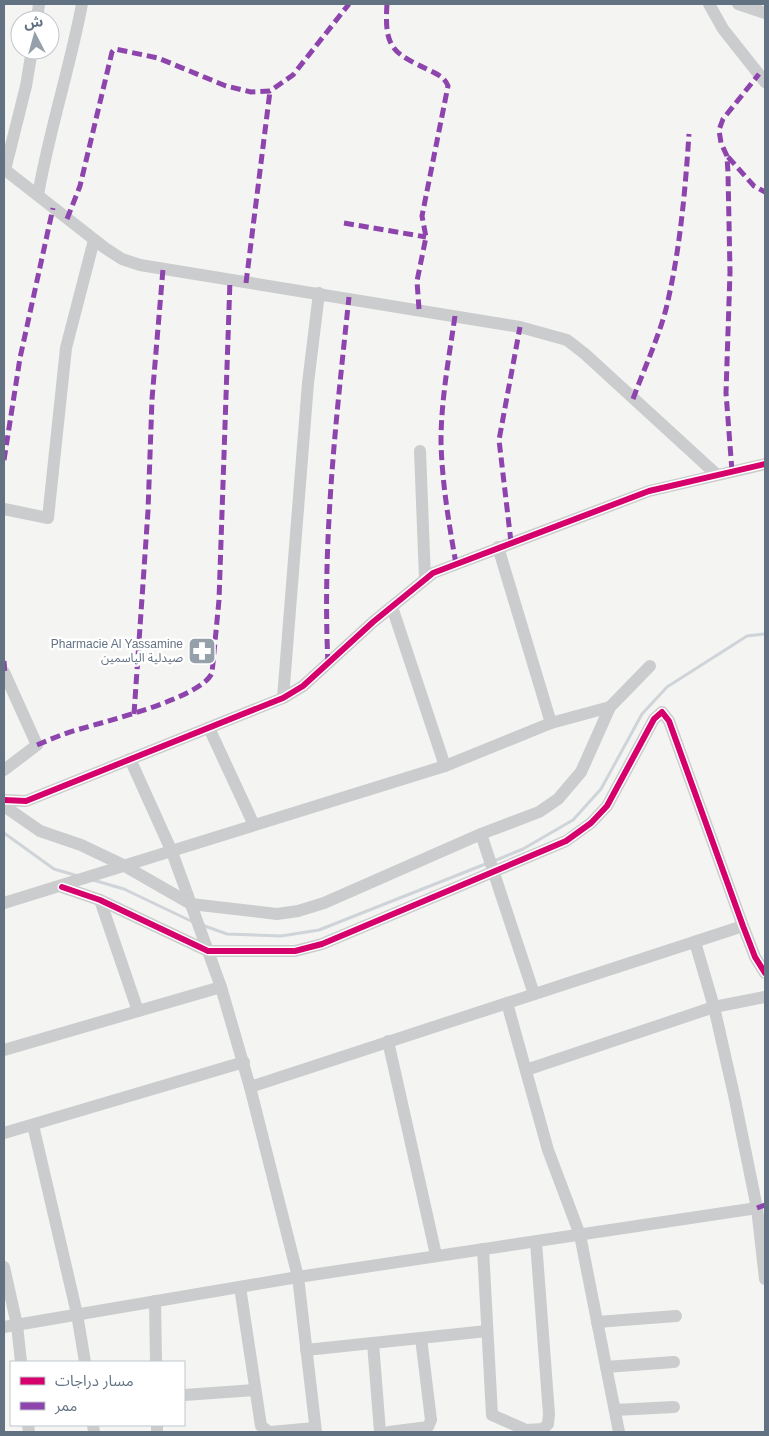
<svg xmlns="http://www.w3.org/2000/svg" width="769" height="1436" viewBox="0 0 769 1436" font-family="Arial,'Noto Sans Arabic',sans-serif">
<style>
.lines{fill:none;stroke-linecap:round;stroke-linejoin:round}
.stream{stroke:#ced4d8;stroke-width:3}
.minor{stroke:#cbcccd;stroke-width:12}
.quiet{stroke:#8e44ad;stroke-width:5;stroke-dasharray:10 5;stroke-linecap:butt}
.cycleway-casing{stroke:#fff;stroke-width:9}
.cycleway{stroke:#d6006c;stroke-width:6}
.labels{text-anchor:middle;stroke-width:5;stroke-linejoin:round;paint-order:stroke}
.poi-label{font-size:12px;fill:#637283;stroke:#fff;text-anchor:end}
</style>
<rect width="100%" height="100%" fill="#f4f4f2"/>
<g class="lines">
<g class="stream">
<path d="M4,833l50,36 24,7"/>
<path d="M494,861l29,-12 50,-29 28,-31 41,-75 25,-27 80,-51 18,-2"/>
<path d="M93,880l31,9 69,33"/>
<path d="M202,925l25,9 54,2 38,-6 169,-67"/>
</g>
<g class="minor">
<path d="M709,4l14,25 42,53"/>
<path d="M738,4l27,9"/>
<path d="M37,20l2,-16"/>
<path d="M4,169l101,79 17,11 18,6 380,62 47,13 18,14 131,120"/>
<path d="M5,170l21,-84 6,-36"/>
<path d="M38,195c11,-64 32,-127 44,-191"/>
<path d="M420,451l5,128"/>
<path d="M4,509l44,9 18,-170 28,-108"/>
<path d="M498,547l53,176"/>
<path d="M392,607l53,159"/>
<path d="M4,672l33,73 -33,25"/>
<path d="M283,698l25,-315 11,-90"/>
<path d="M209,728l45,97"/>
<path d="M130,759l42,93 49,135 29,100 48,190 18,155"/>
<path d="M4,800l22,1 257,-103 20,-12 70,-64 60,-49 216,-82 116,-27"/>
<path d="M4,806l36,25 41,14 42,20 68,39 86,10 21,-3 26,-8 157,-69 58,-22 19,-13 23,-27 29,-65 40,-41"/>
<path d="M481,834l53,160"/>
<path d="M62,887l38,13 108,51h87l27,-7 244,-103 25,-18 16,-17 47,-87 8,-7 7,9 74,205 12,31 10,16"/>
<path d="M100,900l38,111"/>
<path d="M4,903l441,-137 106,-43 59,-16"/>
<path d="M695,942l19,65 20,88 23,113 8,71"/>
<path d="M507,1003l41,147 32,85 39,197"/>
<path d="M388,1041l48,214"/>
<path d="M4,1050l217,-63"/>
<path d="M526,1070l188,-63 51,-10"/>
<path d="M250,1087l493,-161"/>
<path d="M33,1125l44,189 8,48"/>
<path d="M4,1133l240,-71"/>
<path d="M483,1249l9,166 32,14 2,3"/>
<path d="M4,1267l13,58 4,37"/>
<path d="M240,1287l21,139 8,6"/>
<path d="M155,1301l1,61"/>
<path d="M597,1322l79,-6"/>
<path d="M4,1327l294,-50 459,-69"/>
<path d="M373,1343l7,89"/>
<path d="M306,1350l181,-19"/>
<path d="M606,1367l68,-5"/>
<path d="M184,1395l71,-5"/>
<path d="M615,1410l59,-3"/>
<path d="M28,1425l1,7"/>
<path d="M93,1425l1,7"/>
<path d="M157,1425v7"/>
<path d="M526,1430l17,-1 5,-5 1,-10 -13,-172"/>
<path d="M270,1432l45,-4"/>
<path d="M389,1432l39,-5 3,-7 -10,-82"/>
</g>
<g class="quiet">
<path d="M387,4c-3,45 6,49 44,67 8,4 14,7 17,15l-26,130 4,21 -9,44 2,28"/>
<path d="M728,157l26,29 11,6"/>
<path d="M67,219l13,-33 32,-134 3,-3 43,9 68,28 25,6 19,-1 23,-16 56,-71"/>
<path d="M344,223l82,14"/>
<path d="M246,283l24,-192"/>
<path d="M455,316c-6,41 -14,84 -14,126 1,41 8,82 15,122"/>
<path d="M633,399c11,-30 25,-60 33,-90 14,-58 19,-116 23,-175"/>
<path d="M4,460l16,-102 33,-150"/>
<path d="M732,471l-6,-78 4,-121 -2,-99 -1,-17 -6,-13 -2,-13 4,-11 36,-45"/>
<path d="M511,542l-12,-102 21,-113"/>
<path d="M4,661l1,14"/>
<path d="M328,664c-6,-123 8,-244 21,-367"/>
<path d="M134,714l14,-203 4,-112 11,-130"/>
<path d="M37,745c14,-6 28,-12 43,-16 27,-8 121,-31 132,-56l7,-73 11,-320"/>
<path d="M757,1208l8,-3"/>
</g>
<defs>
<g id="cycleway">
<path d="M4,800l22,1 257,-103 20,-12 70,-64 60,-49 216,-82 116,-27"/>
<path d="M62,887l38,13 108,51h87l27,-7 244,-103 25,-18 16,-17 47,-87 8,-7 7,9 74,205 12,31 10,16"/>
</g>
</defs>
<use href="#cycleway" class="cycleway-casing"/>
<use href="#cycleway" class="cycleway"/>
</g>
<defs>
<symbol id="pharmacy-square" viewBox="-11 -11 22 22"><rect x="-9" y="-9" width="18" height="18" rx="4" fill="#96a0aa" stroke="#fff"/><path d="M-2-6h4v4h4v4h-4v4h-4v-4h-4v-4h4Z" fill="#fff"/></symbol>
</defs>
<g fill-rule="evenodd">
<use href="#pharmacy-square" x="186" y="635" width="32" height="32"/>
</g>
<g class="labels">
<g class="poi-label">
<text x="183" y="648">Pharmacie Al Yassamine<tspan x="183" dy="14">صيدلية الياسمين</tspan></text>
</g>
</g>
<rect width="769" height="1436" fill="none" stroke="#637283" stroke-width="10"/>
<rect x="10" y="1361" width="175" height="65" fill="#ffffff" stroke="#c1c7cd"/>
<rect x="20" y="1377" width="25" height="8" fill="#d6006c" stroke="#c1c7cd"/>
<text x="55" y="1386" font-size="15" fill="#637283">مسار دراجات</text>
<rect x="20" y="1402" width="25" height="8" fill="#8e44ad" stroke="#c1c7cd"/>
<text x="55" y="1411" font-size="15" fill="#637283">ممر</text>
<g transform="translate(35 35) rotate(354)"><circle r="24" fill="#ffffff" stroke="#c1c7cd"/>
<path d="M0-4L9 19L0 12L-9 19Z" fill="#96a0aa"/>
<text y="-8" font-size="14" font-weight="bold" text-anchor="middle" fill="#637283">ش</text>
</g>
</svg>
